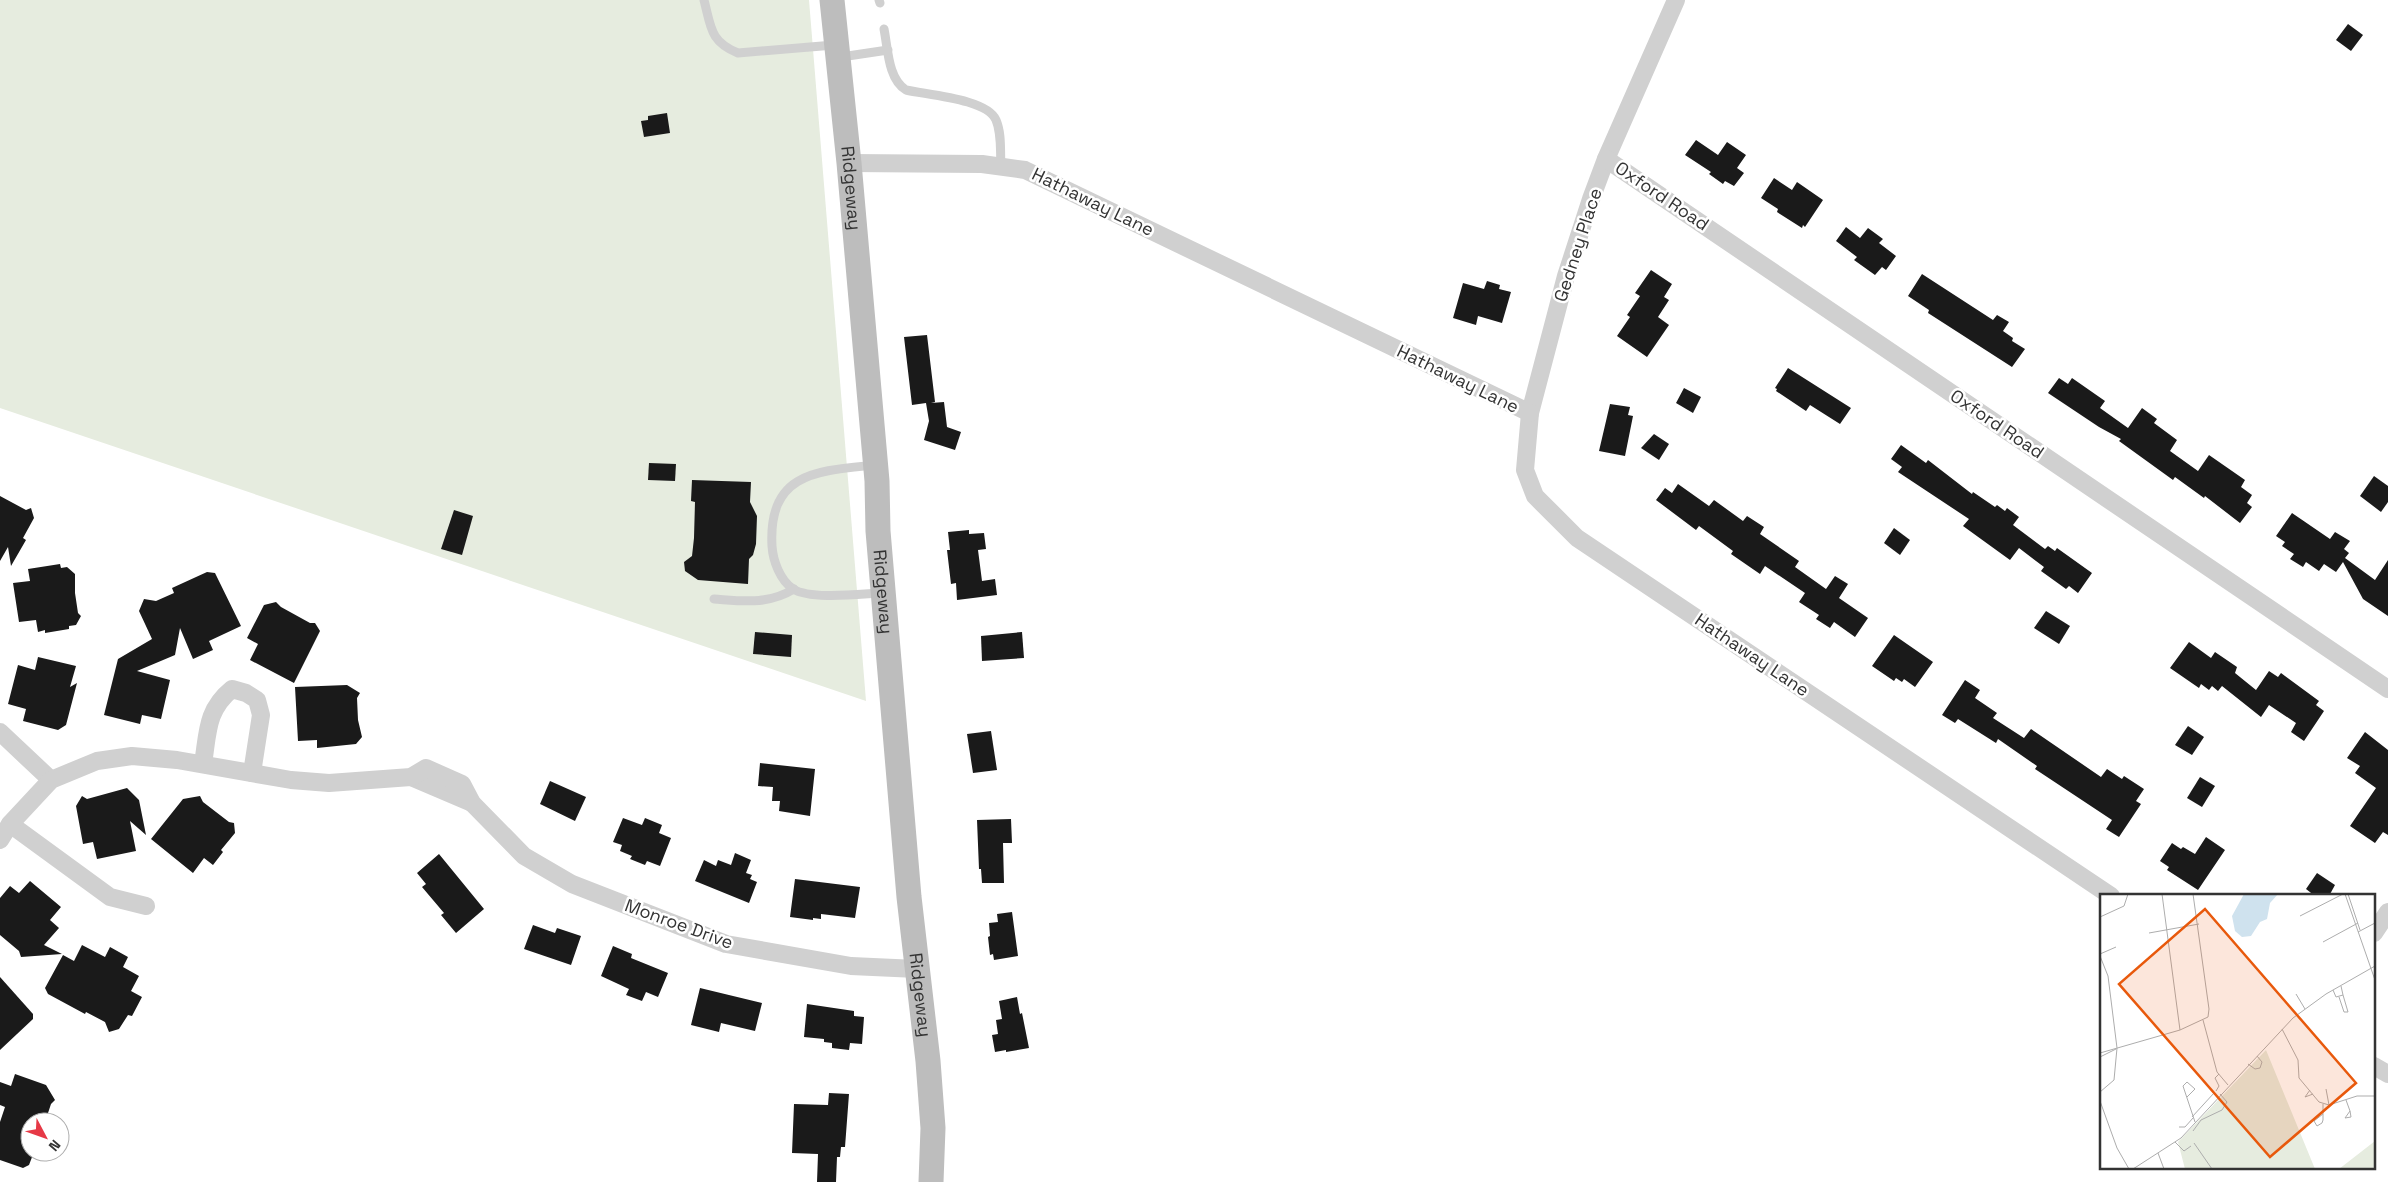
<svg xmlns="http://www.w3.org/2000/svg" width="2388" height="1182" viewBox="0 0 2388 1182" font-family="'Space Grotesk',sans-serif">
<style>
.green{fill:#e6ecdf}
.building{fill:#1a1a1a}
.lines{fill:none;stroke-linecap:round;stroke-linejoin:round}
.lane{stroke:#d0d0d0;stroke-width:9}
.street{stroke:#d0d0d0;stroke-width:18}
.secondary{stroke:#bdbdbd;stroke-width:25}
.labels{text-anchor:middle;stroke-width:5;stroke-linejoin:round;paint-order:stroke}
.street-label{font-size:18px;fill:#333;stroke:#fff}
.inset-road{fill:none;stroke:#adadad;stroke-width:1}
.view{fill:#e8590c;fill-opacity:0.15;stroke:#e8590c;stroke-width:2.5}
.inset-edge{fill:none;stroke:#333;stroke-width:2.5}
</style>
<rect width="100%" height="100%" fill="#fff"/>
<path class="green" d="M0,0h809l57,701 -866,-293z"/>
<g class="building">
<path d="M2348,24l15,11 -12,16 -15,-11z"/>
<path d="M667,113l3,20 -26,4 -3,-16 7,-1v-4z"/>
<path d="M1696,140l22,15 9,-13 19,13 -9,13 7,5 -10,13 -9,-5 -2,3 -14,-10 2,-2 -26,-17z"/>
<path d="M1774,178l18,12 5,-8 26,18 -18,27 -2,-2 -1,3 -25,-16 1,-3 -17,-11z"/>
<path d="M1846,227l14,11 8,-10 15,11 -4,4 17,13 -10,14 -4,-3 -7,8 -21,-15 3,-3 -21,-16z"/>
<path d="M1651,270l21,14 -8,13 5,3 -11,17 11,8 -22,32 -30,-21 13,-19 -3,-2 13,-19 -5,-3z"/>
<path d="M1922,274l71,46 4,-5 12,7 -6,9 10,7 -1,3 13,8 -13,18 -84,-54 1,-3 -21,-14z"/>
<path d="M1487,281l13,4 -1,4 12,3 -9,31 -24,-7 -2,9 -23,-7 10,-35 21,6z"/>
<path d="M927,335l8,67 -4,1 13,-1 3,25 14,5 -6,18 -31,-10 5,-19 -3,-18 -14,2 -8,-68z"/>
<path d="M1788,368l63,40 -11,16 -30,-19 -4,6 -30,-20 1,-2 -2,-1z"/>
<path d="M2059,378l9,6 4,-6 33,23 -5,7 28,20 14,-20 15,11 -3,4 23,17 -7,11 28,20 11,-16 36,25 -4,7 11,8 -5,8 5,4 -12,16 -35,-27 -1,2 -29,-21 -2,3 -54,-39 2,-2 -22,-12 -51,-34z"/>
<path d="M1684,388l17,9 -8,16 -17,-10z"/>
<path d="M1610,404l20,3 -2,8 5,1 -8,40 -26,-5z"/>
<path d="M1654,434l15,10 -10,16 -18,-12z"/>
<path d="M1901,445l25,18 2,-3 44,34 1,-2 22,15 2,-2 8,6 2,-3 12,9 -6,8 32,24 3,-3 7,5 2,-3 35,25 -14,20 -9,-7 -3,3 -25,-18 3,-4 -25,-19 -9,12 -47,-34 6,-7 -71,-47 4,-5 -11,-8z"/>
<path d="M649,463l27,1 -1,17 -27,-1z"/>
<path d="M2374,476l14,10v16l-7,10 -21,-16z"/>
<path d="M692,480l59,2 -1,20 7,14 -1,28 -3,11 -4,4 -1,25 -50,-4 -13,-9 -1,-9 8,-6 2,-18 1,-36 -4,-1z"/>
<path d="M1678,484l31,22 5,-6 29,21 4,-5 17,11 -4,7 39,27 -4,6 31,22 9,-13 13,8 -9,14 29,20 -13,19 -21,-15 -4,6 -14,-9 3,-4 -20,-13 6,-9 -40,-27 -5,8 -29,-20 2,-3 -34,-25 -3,4 -40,-30 9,-12 7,5z"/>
<path d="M0,496l26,14 5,-2 3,10 -11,20 3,2 -15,26 -3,-19 -8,14z"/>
<path d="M454,510l19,6 -11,39 -21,-6z"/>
<path d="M2292,513l38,26 5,-7 15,9 -6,8 5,4 -4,5 30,22 13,-20v56l-25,-17 -20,-37 -7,10 -12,-8 -5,7 -13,-9 -3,5 -13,-8 4,-5 -12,-8 3,-4 -9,-6z"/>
<path d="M1894,528l16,12 -10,15 -16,-12z"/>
<path d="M969,530v4l15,-1 2,16 -8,1 4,31 13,-2 2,16 -40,5 -1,-17 -5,1 -4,-34h3l-2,-18z"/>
<path d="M60,564l1,4 6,-1 8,7v19l3,20 3,3 -5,9 -7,1v3l-24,4v-3l-7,2 -2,-12 -17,2 -6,-39 17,-2 -2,-12z"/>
<path d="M207,572l8,1 26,53 -32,15 4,9 -20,9 -13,-31 -5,27 -38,16 33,9 -9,39 -19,-4 -2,9 -36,-9 14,-56 34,-20 -13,-28 5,-12 12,2 18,-8 -2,-5z"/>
<path d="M276,602l5,5 29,16h5l5,8 -26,52 -44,-23 8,-16 -11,-6 17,-33z"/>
<path d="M2046,611l24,15 -11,18 -25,-16z"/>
<path d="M755,632l37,3 -1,22 -38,-3z"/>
<path d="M1022,632l2,26 -42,3 -1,-25z"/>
<path d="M1894,635l39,27 -18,25 -11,-8 -2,3 -6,-4 -2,3 -22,-15z"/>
<path d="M2189,642l22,16 4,-6 22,15 -2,6 21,17 13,-19 9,6 3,-4 38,28 -3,4 8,6 -20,30 -13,-9 5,-9 -27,-18 -8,12 -39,-31 -4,5 -6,-5 -3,4 -8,-6 -2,4 -29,-20z"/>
<path d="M38,657l38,9 -6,21 7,-4 -11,42 -8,5 -35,-9 3,-12 -18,-5 10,-39 17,5z"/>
<path d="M1965,680l15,10 -5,8 22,15 -4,5 31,20 7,-9 70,48 6,-8 15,10 2,-3 20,13 -8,12 5,3 -22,33 -13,-8 6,-9 -77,-51 2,-3 -39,-27 -2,4 -38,-24 -3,4 -13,-8z"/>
<path d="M347,685l13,8 -3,5 1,22 4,17 -6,7 -39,4v-8l-19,1 -3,-54z"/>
<path d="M2188,726l16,11 -12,18 -17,-10z"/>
<path d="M991,731l6,39 -24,3 -6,-39z"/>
<path d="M2365,732l23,18v85l-5,-3 -8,11 -25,-17 26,-38 -21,-15 5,-7 -13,-8z"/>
<path d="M760,763l55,6 -5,47 -31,-5 1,-10h-8l1,-14 -15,-1z"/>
<path d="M2200,777l15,9 -13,21 -15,-9z"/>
<path d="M550,781l36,16 -11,24 -35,-17z"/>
<path d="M127,788l12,12 7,35 -16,-14 6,30 -39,8 -4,-17 -10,2 -7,-38 6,-10 5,3z"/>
<path d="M200,796l3,6 26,20 5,1 1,10 -14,17 2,2 -10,13 -9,-7 -11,15 -42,-34 32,-40z"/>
<path d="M623,818l19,7 3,-7 17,7 -3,8 12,5 -11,28 -13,-5 -2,4 -15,-6 2,-3 -12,-5 2,-6 -9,-3z"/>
<path d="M1011,819l1,24h-9l1,40h-22l-1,-14h-2l-2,-49z"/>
<path d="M2206,837l19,13 -27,40 -31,-20 2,-3 -9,-6 12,-18 9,6 2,-2 12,7z"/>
<path d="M735,853l16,7 -5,13 6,2 -2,4 7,3 -8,21 -54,-22 9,-21 12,6 2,-6 13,5z"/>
<path d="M439,854l45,55 -28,24 -15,-18 3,-2 -22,-26 4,-3 -9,-11z"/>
<path d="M2317,873l18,12 -6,11h-14l-9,-7z"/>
<path d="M795,879l65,8 -5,31 -34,-4v5l-8,-1v2l-23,-3z"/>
<path d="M30,881l31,26 -11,13 9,8 -15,17 18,9 -41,3 -2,-6 -19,-16v-37l10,-12 9,7z"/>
<path d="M1012,912l6,44 -24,4 -1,-6 -3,1 -2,-18 2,-1 -1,-13 9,-1 -1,-8z"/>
<path d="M533,925l22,8 2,-5 24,8 -10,29 -47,-16z"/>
<path d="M82,945l23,12 5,-10 18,10 -5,10 16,9 -8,15 11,6 -10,19 -4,-1 -9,14 -10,3 -4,-10 -19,-10 -1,2 -37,-20 -3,-6 18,-33 11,6z"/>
<path d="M613,946l19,8 -1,4 37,15 -10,24 -12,-5 -4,9 -16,-6 3,-6 -28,-13z"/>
<path d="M0,977l33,37v5l-33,31z"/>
<path d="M700,988l62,15 -7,28 -34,-8 -2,9 -28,-7z"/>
<path d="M1017,997l3,17 2,-1 7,35 -23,4v-2l-11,2 -3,-17 6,-1 -2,-14 6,-1 -3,-18z"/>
<path d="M807,1004l47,7v5l10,1 -2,27 -12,-1 -1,7 -17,-2v-5l-8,-1v-3l-20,-2z"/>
<path d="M15,1074l31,11 9,15 -4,4 -6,18h-15v30h4l-5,13 -6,3 -23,-8v-38l5,-15 -5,-2v-23l11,4z"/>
<path d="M829,1093l20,1 -4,53h-4l-1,10h-3l-1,25h-19l1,-28 -26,-1 2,-49 34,1z"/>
</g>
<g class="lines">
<g class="lane">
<path d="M704,0c7,27 6,42 34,53l96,-8"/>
<path d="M879,0l1,3"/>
<path d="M884,29c4,20 4,50 22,61 22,5 81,9 90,30 6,14 4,31 5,46"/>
<path d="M841,57l47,-7"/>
<path d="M875,465c-58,6 -107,7 -103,81 1,15 8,34 21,43 18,11 67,5 88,4"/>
<path d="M714,599c29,2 54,6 80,-10"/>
</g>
<g class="street">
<path d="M1676,0l-70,159 -15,40 -25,77 -36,137 -5,57 10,26 42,42 534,358"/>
<path d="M1606,159l782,530"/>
<path d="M849,163l133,1 43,6 505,243"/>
<path d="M0,732l51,48"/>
<path d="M203,764c5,-31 3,-54 29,-75l14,4 11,7 4,15 -9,58"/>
<path d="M411,777l61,26"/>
<path d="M10,824l100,73 36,9"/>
<path d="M0,840l10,-16 41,-44 46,-19 35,-5 45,4 114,20 38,3 82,-6 15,-9 36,16 10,19 52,53 48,28 154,60 125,22 66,3"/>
<path d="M2374,933l14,-21"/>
<path d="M2374,1066l14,8"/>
</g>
<path class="secondary" id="s1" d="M832,0l17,163 28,318 1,50 31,366 19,164 5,67 -2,54"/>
</g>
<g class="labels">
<g class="street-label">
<text dy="6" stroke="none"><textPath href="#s1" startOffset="189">Ridgeway</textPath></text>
<text transform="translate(1662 196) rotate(34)" y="6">Oxford Road</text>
<text transform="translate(1093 202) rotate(26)" y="6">Hathaway Lane</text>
<text transform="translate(1578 245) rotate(-72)" y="6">Gedney Place</text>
<text transform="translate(1458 379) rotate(26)" y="6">Hathaway Lane</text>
<text transform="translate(1997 424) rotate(34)" y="6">Oxford Road</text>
<text dy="6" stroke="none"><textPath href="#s1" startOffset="594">Ridgeway</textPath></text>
<text transform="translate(1752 655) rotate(34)" y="6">Hathaway Lane</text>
<text transform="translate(679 924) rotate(20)" y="6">Monroe Drive</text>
<text dy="6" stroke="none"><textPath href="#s1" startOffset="999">Ridgeway</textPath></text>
</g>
</g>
<g transform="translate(2100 894)">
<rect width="275" height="275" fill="#fff"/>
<path d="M166,156l49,119h-130l-7,-27zM275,247v28h-36z" fill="#e6ecdf"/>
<path d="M144,0h34l-8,9 -3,16 -7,3 -9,14 -9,1 -7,-6 -3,-15z" fill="#cfe2ee"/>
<path class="inset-road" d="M62,0l18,136M245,0l30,86M248,0l12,36M200,22l43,-22M0,23l24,-11 4,-12M258,38l17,-9M49,39l50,-9M223,48l35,-19M0,60l16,-7M0,62l8,20 9,72 -3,32 -14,12M233,96l3,7 7,-2 -2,-9M196,100l9,15M239,103l5,15h4l-5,-17M103,126l14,52 11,13M182,135l16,31 1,18 20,24 10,3 28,-9h18M0,159l80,-23 28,-13 1,-8 -16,-115M0,163l16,-8M148,170l7,5 5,-1 2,-6 -5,-6M226,195l3,16M210,196l-5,7 8,-3M116,197l3,-5 -4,-8 4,-4M87,203l8,-8 -8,-7 -4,4 12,36M246,206l4,11 1,6 -6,1 5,-7M0,207l17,47 12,21M223,220l-9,7 3,5 5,-3 1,-3v-16M92,223l22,-24M79,233h6l8,-9M93,237l8,-11 21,-10 5,-8 -7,-8M75,248l9,9 7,-5M94,249l18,26M58,259l6,16M33,275l48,-31 112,-120 33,-24 49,-28"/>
<path class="view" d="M105,15l151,174 -86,74 -151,-173z"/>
<rect width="275" height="275" class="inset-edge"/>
</g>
<g transform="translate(45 1137) rotate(131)"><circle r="24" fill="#ffffff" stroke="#adadad"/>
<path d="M0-4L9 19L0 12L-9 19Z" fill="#e63946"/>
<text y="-8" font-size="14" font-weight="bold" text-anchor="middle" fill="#333333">N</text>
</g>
</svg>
